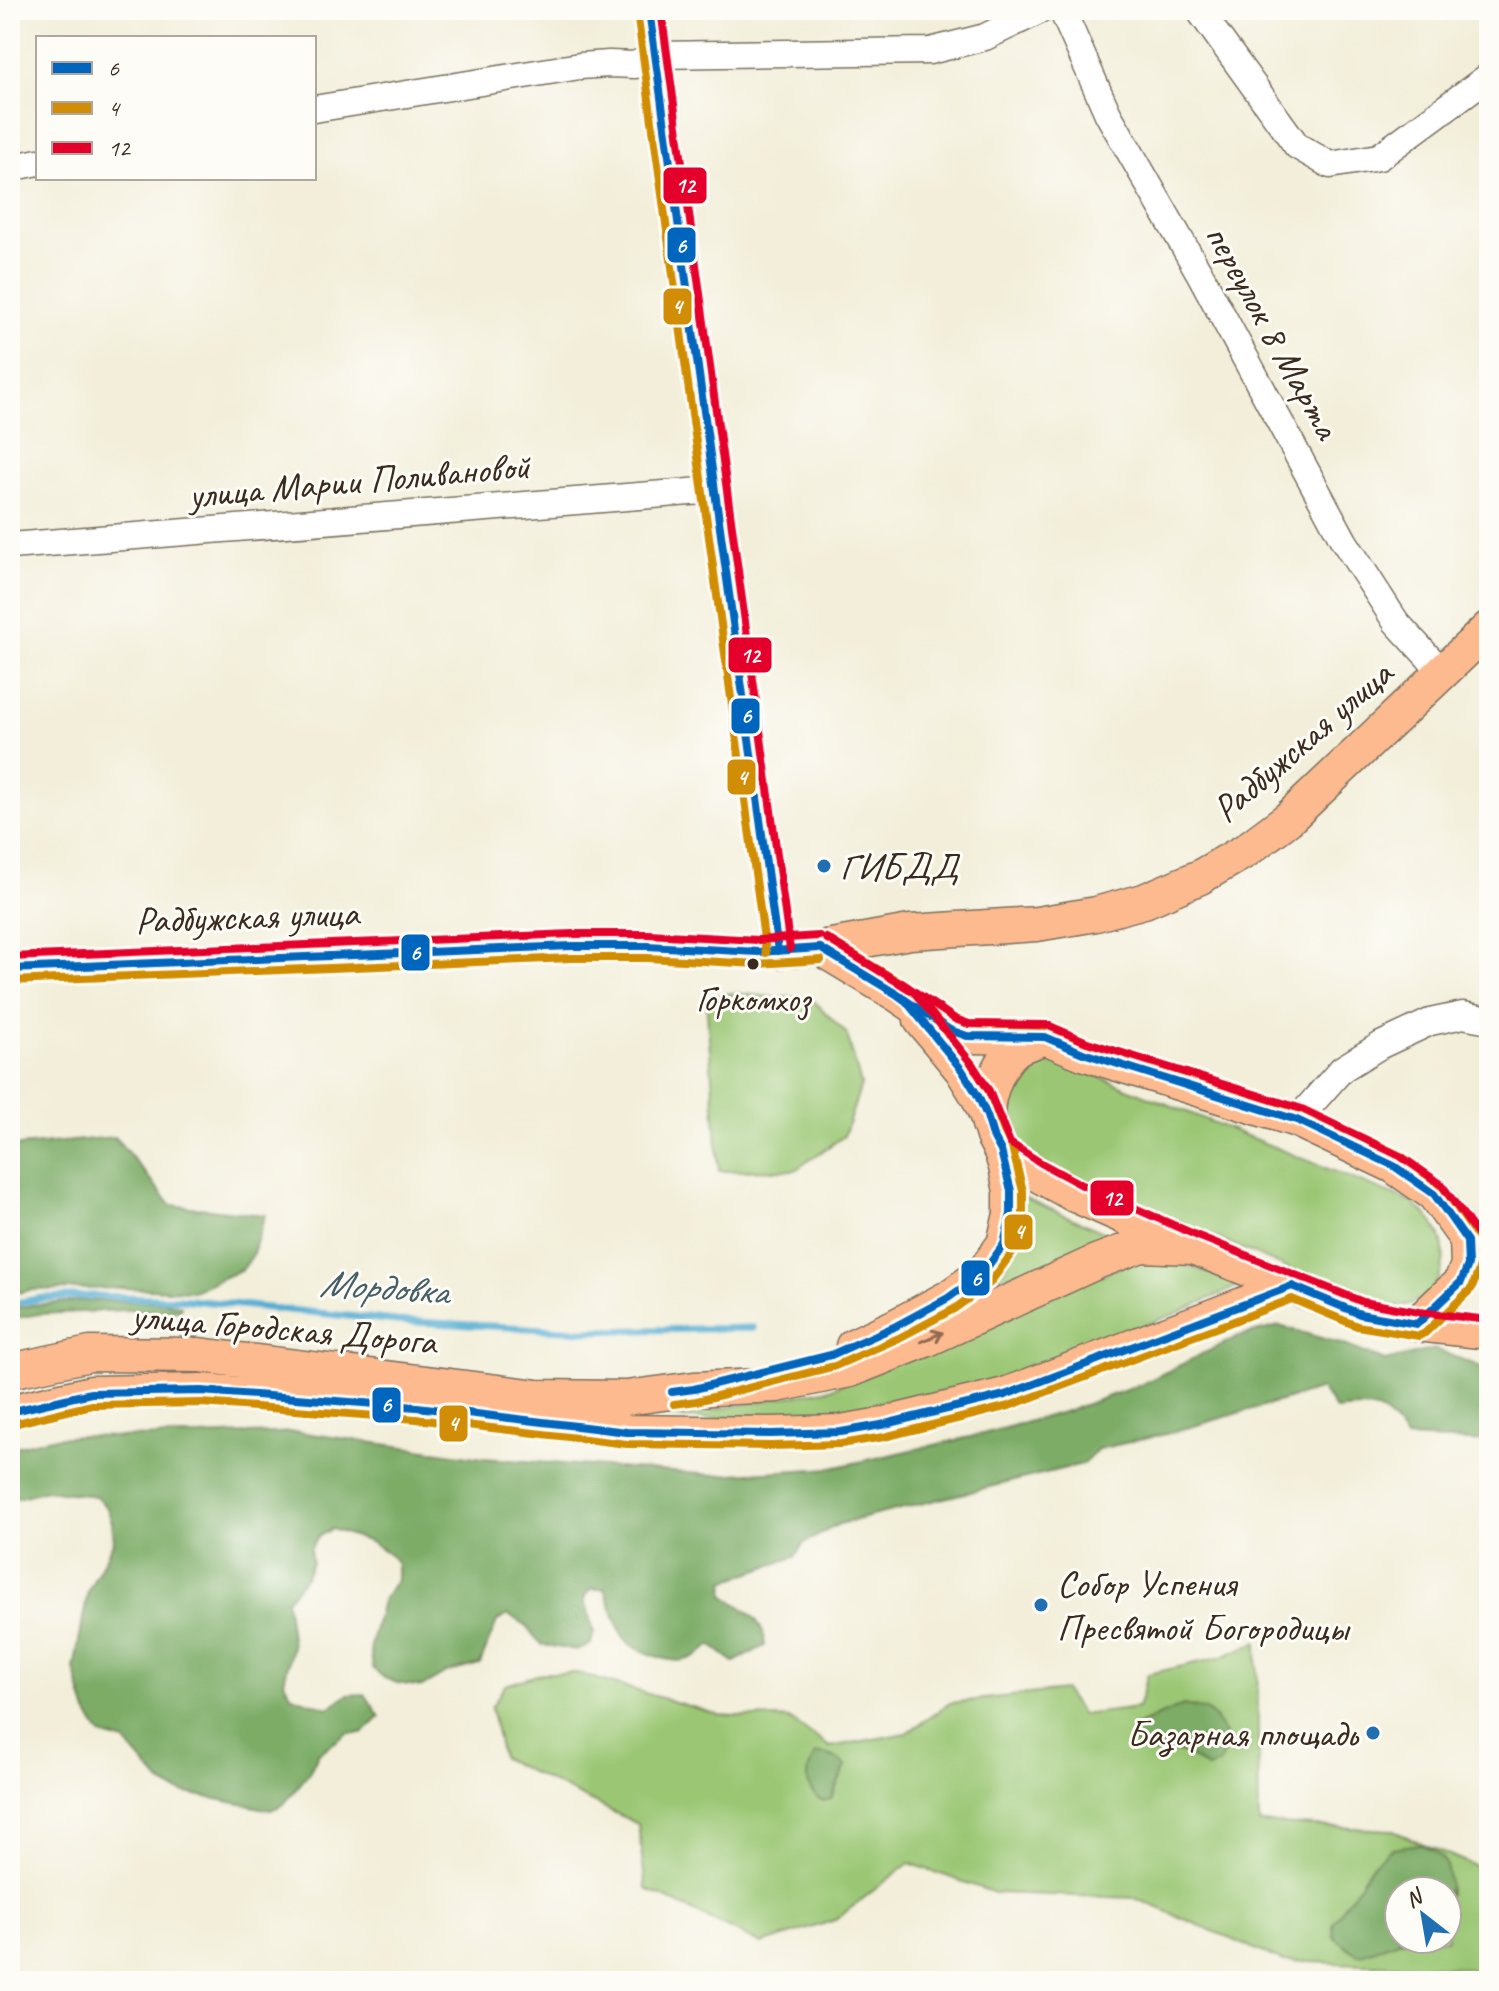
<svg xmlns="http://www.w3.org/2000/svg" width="1499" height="1991" viewBox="0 0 1499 1991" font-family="Caveat,sans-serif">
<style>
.green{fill:#9bc774;stroke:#6b7849;stroke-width:2;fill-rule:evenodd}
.forest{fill:#7cac66;stroke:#5c6b42;stroke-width:2}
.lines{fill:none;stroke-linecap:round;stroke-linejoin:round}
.stream{stroke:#56aed3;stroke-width:7}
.minor-casing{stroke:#7b6f5f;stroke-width:29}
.major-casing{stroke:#7b6f5f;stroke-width:37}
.minor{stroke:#fff;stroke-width:26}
.major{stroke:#fcba8e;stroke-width:34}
.bus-1-casing{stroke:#fdfcf7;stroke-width:14}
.bus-2-casing{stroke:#fdfcf7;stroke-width:14}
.bus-3-casing{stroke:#fdfcf7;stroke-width:14}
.bus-1{stroke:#0065bd;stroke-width:8}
.bus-2{stroke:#d18d06;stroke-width:8}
.bus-3{stroke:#e4002b;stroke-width:8}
.oneway{stroke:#926b50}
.poi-dot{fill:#1f6fb2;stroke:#fdfcf7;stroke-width:3}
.bus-dot{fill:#3b2a1e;stroke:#fdfcf7;stroke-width:3}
.labels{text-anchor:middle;stroke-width:6;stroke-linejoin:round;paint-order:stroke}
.bus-label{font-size:36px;fill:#3b2a1e;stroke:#fdfcf7}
.street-label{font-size:38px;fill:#3b2a1e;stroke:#fdfcf7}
.poi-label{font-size:38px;fill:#3b2a1e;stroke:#fdfcf7;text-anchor:start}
.water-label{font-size:40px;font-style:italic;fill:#465f66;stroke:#fdfcf7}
.line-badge{stroke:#fdfcf7;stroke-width:3}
.badge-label{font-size:22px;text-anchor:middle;font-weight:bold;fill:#fff}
</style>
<rect width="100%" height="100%" fill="#fdfcf7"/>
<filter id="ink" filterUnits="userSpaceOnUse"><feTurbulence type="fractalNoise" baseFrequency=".0125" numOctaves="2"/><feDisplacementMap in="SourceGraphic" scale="16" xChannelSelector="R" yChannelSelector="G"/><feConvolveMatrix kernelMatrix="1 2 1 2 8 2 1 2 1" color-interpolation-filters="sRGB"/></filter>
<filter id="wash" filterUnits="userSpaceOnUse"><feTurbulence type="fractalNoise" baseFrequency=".006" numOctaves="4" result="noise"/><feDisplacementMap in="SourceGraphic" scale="32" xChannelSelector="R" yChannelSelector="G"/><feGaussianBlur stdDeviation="1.8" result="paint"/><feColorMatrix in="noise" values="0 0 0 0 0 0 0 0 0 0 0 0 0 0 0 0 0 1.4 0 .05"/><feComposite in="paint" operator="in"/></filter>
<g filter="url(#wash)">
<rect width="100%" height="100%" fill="#f2eed9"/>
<g class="green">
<path d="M732,993l44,4 35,1 36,36 14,51 -17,51 -49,34 -76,1 -13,-173z"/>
<path d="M1041,1061h19l353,142c6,6 14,12 19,18 25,35 8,82 -37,86 -10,1 -22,-4 -31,-6l-336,-144 -17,-20 -7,-25 6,-27 15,-15z"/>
<path d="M1023,1197l92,40 -137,67 29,-38z"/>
<path d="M1139,1259l34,1 67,25 -63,28 -238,89 -111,18 -158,-2 160,-29z"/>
<path d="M1257,1642l2,181 132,7 98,42v109l-21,-13 -185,-7 -148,-63 -140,-5 -86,-30 -74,57 -73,24 -116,-55 -8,-65 -136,-66 -11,-50 14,-23 38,-12h34l142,42 70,4 41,28 77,-14 43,-30 114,-13 18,25 56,-7 10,-34 74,-17zM1399,1891h48v48h-48z"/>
</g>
<g class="forest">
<path d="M115,1137l56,68 94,10 -13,41 -9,13 -50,22 -67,-3 -96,2 -20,5v-148z"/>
<path d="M80,1301c26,0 77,-3 101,5l-1,3 -3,1h-52l-86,4 -29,5v-10l23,-4z"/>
<path d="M1279,1326l63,18 43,17 50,-12 54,21v72l-83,-4c-23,-33 -32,-32 -71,-28l-13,-21 -156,45 -68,15 -16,15 -243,60 -36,20 -8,13 -70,24 -1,14c21,16 40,22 41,51l-31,16 -23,-17c-22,20 -37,19 -63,8 -10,-4 -19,-7 -25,-17 -8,-14 -13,-32 -18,-47h-14l-7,10 10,32 -3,13 -14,6 -35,-5 -19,-22 -15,-8 -11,6 -17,43 -34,9 -24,14 -25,-4 -13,-5 -11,-10 -3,-22 12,-45 15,-22v-15l-7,-10 -20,-12 -38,-13 -13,7 -9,13 2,14 -7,15 -19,22 6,46 -8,36 8,14 36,12 20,-13 17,-1 15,23 -17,16h-15l-30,21 -9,19 -26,32 -12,5 -95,-19 -15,-8 -36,-41 -24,-7 -14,-22 -13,-44 14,-78 26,-50 -2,-19 -5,-14 -11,-12 -50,-6 -36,10v-52l41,-10 31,-2 35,1 83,-1 97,-4 186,26 231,17 118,-7 147,-33 88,-24 73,-26 99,-49z"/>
<path d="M1183,1705c32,5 29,8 45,35l-9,24 -11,5c-7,-5 -15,-11 -23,-15 -19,-8 -39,11 -55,-17l4,-10z"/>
<path d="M815,1754c13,-1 21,3 31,12l-15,33 -8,2c-20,-11 -17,-30 -8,-47z"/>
<path d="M1420,1844c27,10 29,23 29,49l-2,4v-6h-48v48h6l-47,16 -24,-18 -1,-14 40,-59 19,-16z"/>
</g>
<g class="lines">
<path class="stream" d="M10,1304l33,-6 51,-2 87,3 216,22 186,10 170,-3"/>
</g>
</g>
<g filter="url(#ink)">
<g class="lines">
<defs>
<g id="minor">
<path d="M1062,10l46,104 92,160 144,267 52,81 46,50"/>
<path d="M1199,10l98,136 33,19 49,-8 110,-81"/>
<path d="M314,109l266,-43 29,-2 26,1 20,-10 275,-4 55,-14 56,-27"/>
<path d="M10,168l28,-6"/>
<path d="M10,546l705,-56"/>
<path d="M10,969l562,-23h75l111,6 20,-1 -129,-941"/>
<path d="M1297,1120l45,-51 39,-24 49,-23 33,-7 26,5"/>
</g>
<g id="major">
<path d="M820,948l78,47 52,35 17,6 78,1 38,16 214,67 97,46 40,28 55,76"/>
<path d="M778,951l42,-3 90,-16 127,-8 59,-10 48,-13 56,-24 45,-26 43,-32 201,-191"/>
<path d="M989,1124c-6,-22 8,-60 27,-75 7,-5 20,-8 29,-12"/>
<path d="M1001,1151l34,22 40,22 118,52 167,67 57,10 72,8"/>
<path d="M1417,1324l44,-42 7,-17 -1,-24"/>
<path d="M853,1346l41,-19 54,-29 35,-25 21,-29 7,-30v-23l-5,-24 -5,-16 -8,-15 -6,-20 -9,-20 -16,-26 -41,-50"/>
<path d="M10,1371l80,-17 109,1 339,42 88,1 68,-9 83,-4 73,-15 80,-32 166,-76 45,-17 52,2"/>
<path d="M10,1412l81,-19 110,-2 216,16 210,25 144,2 70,-2 40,-7 124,-30 287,-109"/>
</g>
</defs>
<use href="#minor" class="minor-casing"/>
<use href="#major" class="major-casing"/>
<use href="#minor" class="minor"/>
<use href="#major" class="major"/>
<defs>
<g id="bus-1">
<path d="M649,10l129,941"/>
<path d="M10,969l562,-23h75l111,6 62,-4"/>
<path d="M672,1392l22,-3 137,-34 63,-28 54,-29 35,-25 21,-29 7,-30v-23l-10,-40 -8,-15 -6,-20 -9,-20 -16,-26 -56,-69 -7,-5"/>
<path d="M10,1412l81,-19 110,-2 216,16 210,25 144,2 70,-2 40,-7 124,-30 287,-109 68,28 57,10 44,-42 7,-17 -1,-24 -33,-47 -40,-28 -97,-46 -214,-67 -38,-16 -78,-1 -17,-6 -52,-35 -78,-47"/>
</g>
<g id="bus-2">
<path d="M637,12l129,941"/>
<path d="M10,981l562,-23h75l110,6 64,-4"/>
<path d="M674,1404l23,-3 138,-35 64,-28 55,-29 36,-26 24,-33 9,-35v-24l-11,-44 -8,-16 -15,-40 -17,-27 -57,-71 -9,-7"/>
<path d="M13,1424l79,-19 109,-2 215,16 211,25 144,2 70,-2 43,-7 125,-31 283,-107 65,27 62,10 6,-3 47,-45 8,-21 -1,-28 -37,-53 -41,-30 -100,-47 -214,-67 -38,-16 -80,-2 -14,-5 -51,-34 -78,-47"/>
</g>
<g id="bus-3">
<path d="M661,10l129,939"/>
<path d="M826,938l88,54 58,72 17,27 21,52 31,20 39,21 118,52 165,66 56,10 70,8"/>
<path d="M10,957l562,-23h76l110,6 61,-4"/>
<path d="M902,983l53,36 14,5 78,1 40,17 215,67 98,47 41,28 48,66"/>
</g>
</defs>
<use href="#bus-1" class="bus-1-casing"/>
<use href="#bus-2" class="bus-2-casing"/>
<use href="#bus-3" class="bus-3-casing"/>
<use href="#bus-1" class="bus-1"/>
<use href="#bus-2" class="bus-2"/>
<use href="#bus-3" class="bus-3"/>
</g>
<defs><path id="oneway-shaft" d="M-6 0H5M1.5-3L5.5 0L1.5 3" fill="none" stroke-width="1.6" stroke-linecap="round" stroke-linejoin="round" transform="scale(2)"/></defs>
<use class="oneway" href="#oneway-shaft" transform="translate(932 1337) rotate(-23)"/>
</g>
<g class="poi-dot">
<circle cx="824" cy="866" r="8"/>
<circle cx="1041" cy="1605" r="8"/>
<circle cx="1373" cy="1733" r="8"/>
</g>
<circle class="bus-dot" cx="753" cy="964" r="7"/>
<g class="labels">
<g class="bus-label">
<text x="753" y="1011">Горкомхоз</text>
</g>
<g class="street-label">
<text transform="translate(1273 331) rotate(61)" y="13">переулок 8 Марта</text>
<text transform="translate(359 480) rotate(-5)" y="13">улица Марии Поливановой</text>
<text transform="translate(1302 741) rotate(-41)" y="13">Радбужская улица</text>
<text transform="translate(247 916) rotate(-2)" y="13">Радбужская улица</text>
<text transform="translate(284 1328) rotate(5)" y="13">улица Городская Дорога</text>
</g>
<g class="poi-label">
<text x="840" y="879">ГИБДД</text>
<text x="1057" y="1596">Собор Успения<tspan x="1057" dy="44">Пресвятой Богородицы</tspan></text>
<text x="1357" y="1746" text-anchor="end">Базарная площадь</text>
</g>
<g class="water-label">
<text transform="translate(384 1286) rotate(4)" y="14">Мордовка</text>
</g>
</g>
<g class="line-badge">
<rect x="662" y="166" width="46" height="39" rx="8" fill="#e4002b"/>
<rect x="666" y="226" width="31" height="38" rx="8" fill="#0065bd"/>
<rect x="662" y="287" width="31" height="39" rx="8" fill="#d18d06"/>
<rect x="727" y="636" width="46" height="38" rx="8" fill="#e4002b"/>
<rect x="730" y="697" width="31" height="38" rx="8" fill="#0065bd"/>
<rect x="726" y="758" width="31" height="38" rx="8" fill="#d18d06"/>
<rect x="400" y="933" width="31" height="39" rx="8" fill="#0065bd"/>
<rect x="1089" y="1179" width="46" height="38" rx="8" fill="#e4002b"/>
<rect x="1003" y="1213" width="31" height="38" rx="8" fill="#d18d06"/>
<rect x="960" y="1259" width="31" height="38" rx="8" fill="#0065bd"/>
<rect x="371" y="1386" width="31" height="38" rx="8" fill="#0065bd"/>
<rect x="438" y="1404" width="31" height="39" rx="8" fill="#d18d06"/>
</g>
<g class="badge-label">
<text x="685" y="193">12</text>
<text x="681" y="253">6</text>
<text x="677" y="314">4</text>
<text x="750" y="663">12</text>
<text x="746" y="723">6</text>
<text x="742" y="785">4</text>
<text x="415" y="960">6</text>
<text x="1112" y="1206">12</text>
<text x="1019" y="1239">4</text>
<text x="976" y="1286">6</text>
<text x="386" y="1412">6</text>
<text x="453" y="1431">4</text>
</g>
<rect width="1499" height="1991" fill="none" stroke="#fdfcf7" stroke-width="40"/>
<rect x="36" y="36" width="280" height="144" fill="#fdfcf7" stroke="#afa8a0" stroke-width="2"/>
<rect x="52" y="62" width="40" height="12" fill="#0065bd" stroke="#afa8a0" stroke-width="2"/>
<text x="108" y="76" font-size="24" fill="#3b2a1e">6</text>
<rect x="52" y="102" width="40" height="12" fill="#d18d06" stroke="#afa8a0" stroke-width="2"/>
<text x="108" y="116" font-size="24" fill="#3b2a1e">4</text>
<rect x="52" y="142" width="40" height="12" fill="#e4002b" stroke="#afa8a0" stroke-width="2"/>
<text x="108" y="156" font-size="24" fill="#3b2a1e">12</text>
<g transform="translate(1423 1915) rotate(329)"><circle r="38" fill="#fdfcf7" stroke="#afa8a0" stroke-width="2"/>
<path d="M0-6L14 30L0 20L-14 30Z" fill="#1f6fb2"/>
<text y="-12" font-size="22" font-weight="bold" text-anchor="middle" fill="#3b2a1e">N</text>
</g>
</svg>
